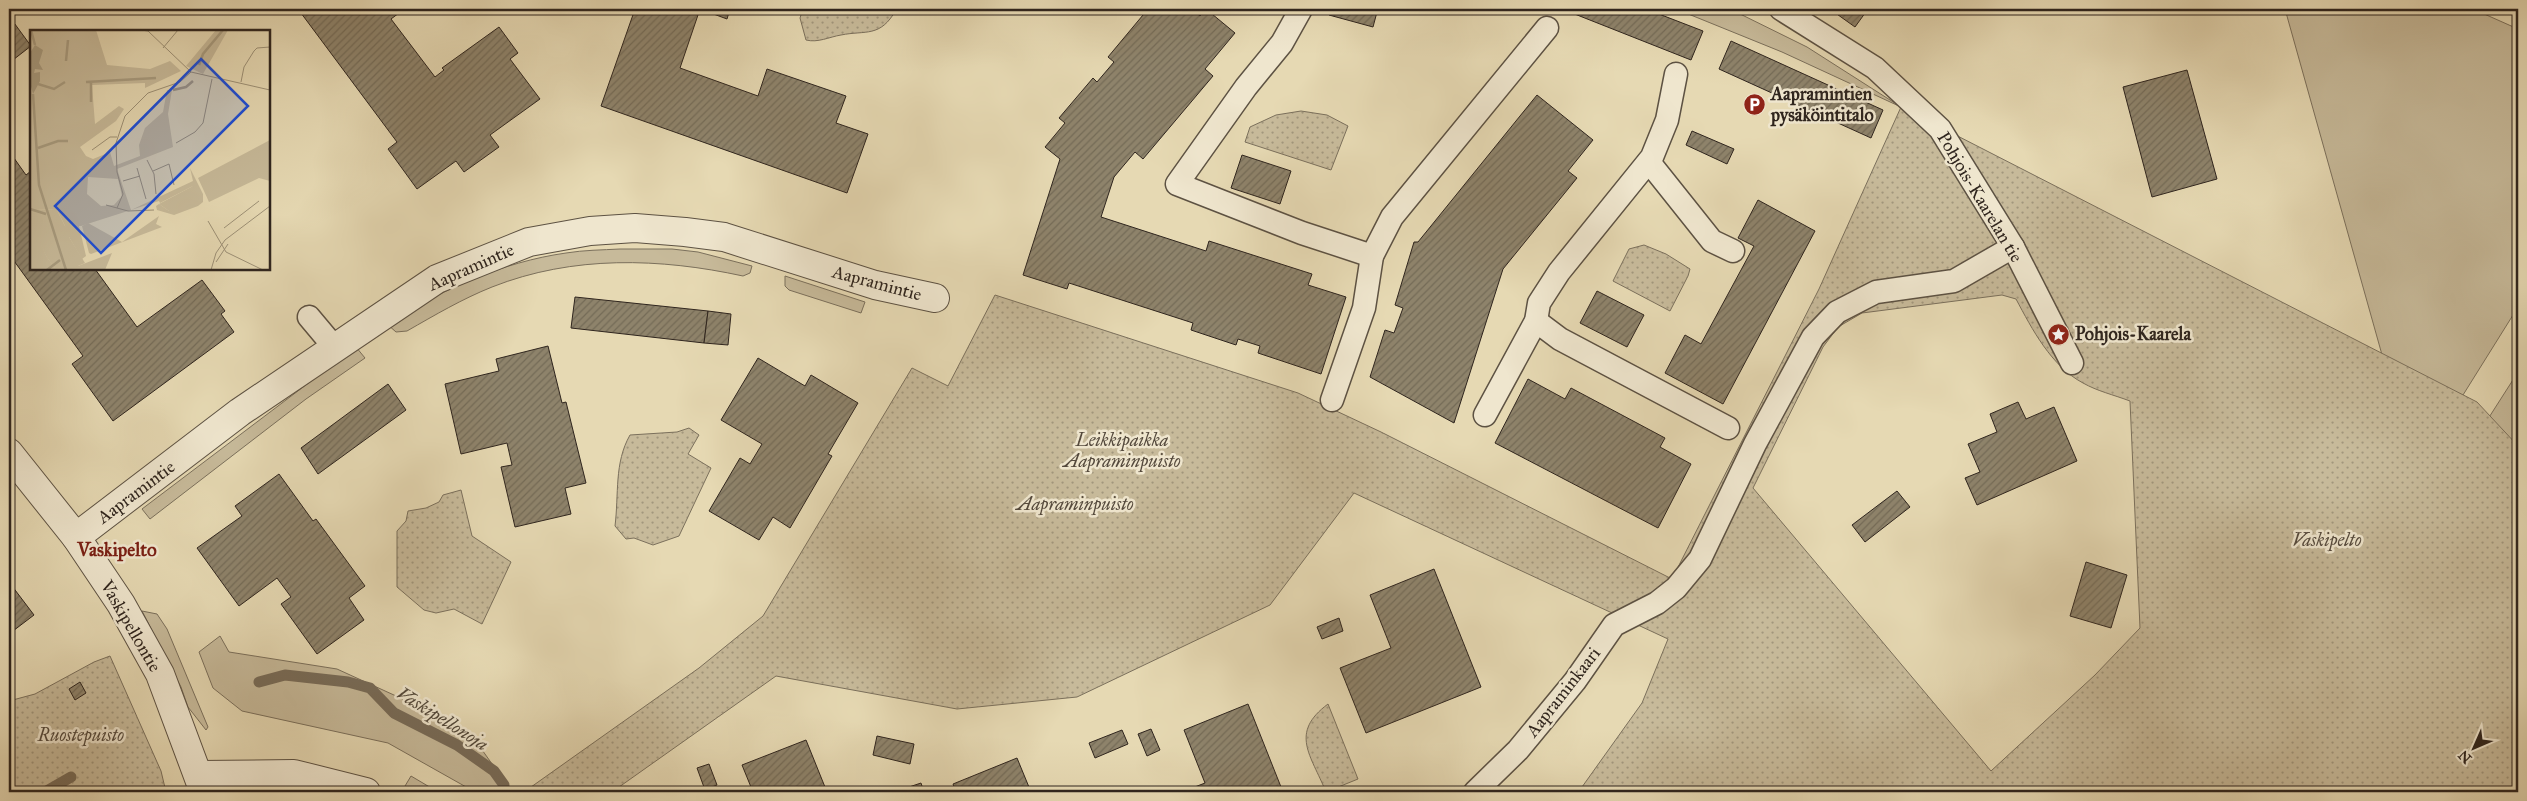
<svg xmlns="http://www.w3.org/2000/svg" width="2527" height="801" viewBox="0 0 2527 801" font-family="'IM FELL Great Primer',serif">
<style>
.grass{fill:#c7ba9a;stroke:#7b705c}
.park{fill:url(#park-dots);stroke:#7b705c;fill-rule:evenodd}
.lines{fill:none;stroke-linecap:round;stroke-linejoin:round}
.stream{stroke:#786c59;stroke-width:11}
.building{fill:url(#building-hatch);stroke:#2f251e}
.service-casing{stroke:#5d5243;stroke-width:25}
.minor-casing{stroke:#5d5243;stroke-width:30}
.service{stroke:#efe6ce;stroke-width:22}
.minor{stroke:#efe6ce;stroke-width:28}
.labels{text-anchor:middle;stroke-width:5;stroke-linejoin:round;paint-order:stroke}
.poi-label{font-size:18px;font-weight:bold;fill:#2f251e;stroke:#efe6ce;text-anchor:start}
.street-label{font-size:18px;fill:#2f251e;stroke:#efe6ce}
.park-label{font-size:18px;font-style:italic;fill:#554a3d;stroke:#efe6ce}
.neighbourhood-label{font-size:19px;font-weight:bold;fill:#7a1f14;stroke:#efe6ce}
.water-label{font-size:19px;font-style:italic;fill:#53493b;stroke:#efe6ce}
.inset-river{fill:none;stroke:#a89c80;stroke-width:2.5}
.inset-road{fill:none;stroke:#9d9177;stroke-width:1}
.view{fill:#1d4ed8;fill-opacity:0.15;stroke:#1d4ed8;stroke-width:2.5}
.inset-edge{fill:none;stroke:#2f251e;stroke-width:2.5}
</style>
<defs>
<pattern id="park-dots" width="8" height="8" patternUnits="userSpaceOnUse" patternTransform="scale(1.25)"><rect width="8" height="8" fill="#c7ba9a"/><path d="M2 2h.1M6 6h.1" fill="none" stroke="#a2977d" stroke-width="1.8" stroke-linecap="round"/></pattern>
<pattern id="building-hatch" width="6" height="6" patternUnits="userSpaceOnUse" patternTransform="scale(1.25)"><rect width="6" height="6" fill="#8e836b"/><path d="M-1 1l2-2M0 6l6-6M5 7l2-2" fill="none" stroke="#746b57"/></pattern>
</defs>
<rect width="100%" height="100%" fill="#e6d9b3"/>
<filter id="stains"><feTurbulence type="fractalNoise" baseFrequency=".004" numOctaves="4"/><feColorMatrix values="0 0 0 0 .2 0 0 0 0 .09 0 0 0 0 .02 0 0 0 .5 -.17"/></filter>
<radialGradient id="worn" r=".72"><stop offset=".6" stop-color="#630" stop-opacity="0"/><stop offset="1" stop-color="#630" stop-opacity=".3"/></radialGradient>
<g class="grass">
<path d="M1676,9h54l77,38 94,60 -119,-55z"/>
<path d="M2285,9h188l45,20v278l-55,88 -77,-26z"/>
<path d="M620,249h52l26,3 54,14 -2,7 -7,3c-83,-18 -170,-21 -251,11 -30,12 -57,28 -85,44l-11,1 -9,-8c54,-34 115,-62 179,-71 18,-3 36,-3 54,-4z"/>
<path d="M785,276l80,26 -4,11 -72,-23 -4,-4z"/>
<path d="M356,347l9,11 -59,41 -156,120 -8,-10z"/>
<path d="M2518,372v90l-32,-40z"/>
<path d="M142,611l15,3 10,15 41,98 -2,3 -18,-23 -7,-20z"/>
<path d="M220,636l9,16 108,17 70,32 73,46 32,45h-37l-87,-49 -146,-32 -29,-23 -14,-36z"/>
<path d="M411,776l27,16 -36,-1z"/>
</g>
<g class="park">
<path d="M803,9h92l1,1c-16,28 -30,20 -55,25 -12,2 -23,8 -35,5l-6,-22z"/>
<path d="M1901,107l576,295 41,44v346h-925l-11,-5 60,-84 26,-64 -314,-146 -84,112 -193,92 -120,12 -181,-33 -164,116h-88l175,-124 64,-52 149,-248 36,18 47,-91 303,98 83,39 291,147 147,-290zM2002,295l14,4c16,30 35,67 67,84 14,8 31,12 47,18l10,227 -45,47 -104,96 -238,-283 70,-141 15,-20 24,-14z"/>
<path d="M1301,111l26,4 21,11 -17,44 -86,-28 5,-15 26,-12z"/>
<path d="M1644,245l22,9 24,15 -2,7 -18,35 -57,-30 16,-32z"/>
<path d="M689,428l10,7 -11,19 23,14 -32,68 -26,9 -19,-7 -8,1 -11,-13c4,-32 -1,-63 15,-91l47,-3z"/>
<path d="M461,490l11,46 39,26 -29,62 -28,-15 -18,4 -12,-3 -27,-23v-56l9,-10 2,-10 18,-3 13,-6 4,-7z"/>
<path d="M110,656l51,115 5,21h-157v-91l26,-7 59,-32z"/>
<path d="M1328,704l30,75 -32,13c-15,-37 -37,-59 2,-88z"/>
</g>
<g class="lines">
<g class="stream">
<path d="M259,682l26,-7 63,7 22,6 24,25 63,32 37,26 10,14"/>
<path d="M45,792l26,-15"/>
</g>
</g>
<g class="building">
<path d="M298,9h104l1,1 -12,9 44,58 9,-7 -2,-2 57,-41 19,26 -8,6 30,40 -50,36 9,12 -35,25 -8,-11 -39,28 -29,-40 9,-7z"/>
<path d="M635,9h95l-3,10 -27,-10 -20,59 78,28 9,-27 79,27 -10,27 32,11 -21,59 -246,-87z"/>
<path d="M1148,9h44l8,7 6,-7 29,24 -30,36 8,7 -70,83 -8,-7 -21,25 -13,40 105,34 3,-10 103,33 -4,11 38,12 -25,77 -63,-21 2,-7 -22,-7 -2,6 -45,-15 2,-7 -124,-40 -2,6 -44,-14 37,-116 -15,-12 20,-24 -6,-5 34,-40 4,4 17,-20 -6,-5z"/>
<path d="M1330,9h36l11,3 -4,15 -44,-12z"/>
<path d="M1562,9h84l57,22 -12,29z"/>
<path d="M1837,9h31l-13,18 -21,-15z"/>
<path d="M9,16l22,30 -22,17z"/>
<path d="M1731,41l152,69 -12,28 -152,-69z"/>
<path d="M2187,70l30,109 -65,18 -29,-110z"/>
<path d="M1537,95l56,45 -25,31 9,7 -74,91 -49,154 -84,-46 15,-47 9,3 9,-25 -8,-3 19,-63h4z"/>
<path d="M1692,131l42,18 -7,15 -41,-19z"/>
<path d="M9,151l17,24 5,-4v98h64l42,58 65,-47 23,31 -4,3 13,18 -121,89 -41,-57 11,-8 -74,-102z"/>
<path d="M1242,155l49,16 -11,33 -49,-16z"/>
<path d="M1758,200l57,31 -92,173 -58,-31 20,-38 16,9 53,-98 -16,-8z"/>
<path d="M1597,291l47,24 -17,32 -47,-24z"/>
<path d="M575,297l133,14 -4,32 -133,-15z"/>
<path d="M708,311l23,3 -3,31 -24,-2z"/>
<path d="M548,346l14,57 4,-1 20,81 -21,5 6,26 -56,13 -14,-60 11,-2 -5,-22 -46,11 -16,-70 54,-13 -3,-12z"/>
<path d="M758,358l47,28 6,-11 47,28 -30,51 4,2 -42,72 -17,-11 -14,23 -50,-29 31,-53 10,6 12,-20 -41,-24z"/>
<path d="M1528,379l37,20 6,-11 49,26 45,24 -5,9 31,17 -33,64 -163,-85z"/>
<path d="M388,384l18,26 -88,64 -17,-26z"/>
<path d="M2018,402l8,17 28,-12 23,54 -100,44 -12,-27 15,-6 -12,-28 29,-12 -7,-18z"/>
<path d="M279,474l34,47 3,-2 49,67 -16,12 15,22 -47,34 -36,-50 10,-7 -14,-19 -38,28 -42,-58 45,-32 -7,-10z"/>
<path d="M1897,491l13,16 -45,35 -13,-17z"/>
<path d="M2086,562l41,13 -16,53 -41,-12z"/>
<path d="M1434,569l47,118 -115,46 -26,-65 51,-20 -21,-53z"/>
<path d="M9,582l25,33 -25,19z"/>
<path d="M1339,618l4,13 -21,8 -5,-12z"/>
<path d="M80,682l6,11 -11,7 -6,-11z"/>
<path d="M1248,704l35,88h-101l23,-9 -21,-53z"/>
<path d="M1151,729l9,21 -13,6 -9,-22z"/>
<path d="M1122,730l6,14 -33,14 -6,-15z"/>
<path d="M877,736l37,8 -4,20 -37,-9z"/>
<path d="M806,740l21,52h-74l-11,-27z"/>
<path d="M1017,758l14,34h-75l-3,-8z"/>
<path d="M709,764l8,21 -12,5 -8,-22z"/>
<path d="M921,783l3,9h-14l-1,-5z"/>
</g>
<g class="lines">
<defs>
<g id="service">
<path d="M1301,9l-19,34 -36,44 -69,97 125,49 70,23"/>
<path d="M1781,9l94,59 65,61 73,118 59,116"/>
<path d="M1649,162l63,79 21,10"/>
<path d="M309,317l26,31"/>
<path d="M1536,321l24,18 168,89"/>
<path d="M1332,400l32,-92 8,-52 20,-39 155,-189"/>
<path d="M1485,415l51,-94 3,-18 20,-31 93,-115 15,-37 9,-46"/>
<path d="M1475,792l43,-42 57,-69 39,-56 43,-22 19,-15 24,-29 55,-115 58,-107 24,-25 39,-20 78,-11 59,-34"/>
</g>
<g id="minor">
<path d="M9,453l67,84 45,67 39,70 44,118"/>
<path d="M76,537l164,-125 197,-133 92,-37 61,-11 45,-3 50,4 39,5 151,48 60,13"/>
<path d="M199,775l95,-1 72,18"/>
</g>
</defs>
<use href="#service" class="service-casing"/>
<use href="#minor" class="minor-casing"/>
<use href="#service" class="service"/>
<use href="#minor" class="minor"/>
</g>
<defs>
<symbol id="parking-disc" viewBox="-11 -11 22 22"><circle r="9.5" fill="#8f2418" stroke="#efe6ce"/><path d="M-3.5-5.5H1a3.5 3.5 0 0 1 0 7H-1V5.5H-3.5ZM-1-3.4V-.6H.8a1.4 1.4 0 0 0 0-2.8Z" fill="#fff"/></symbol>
<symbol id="sight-disc" viewBox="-11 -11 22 22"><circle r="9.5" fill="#8f2418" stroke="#efe6ce"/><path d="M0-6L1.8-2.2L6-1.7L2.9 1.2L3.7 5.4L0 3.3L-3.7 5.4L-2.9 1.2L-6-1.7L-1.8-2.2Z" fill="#fff"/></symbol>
</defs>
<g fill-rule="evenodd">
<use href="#parking-disc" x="1742" y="92" width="25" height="25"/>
<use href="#sight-disc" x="2046" y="322" width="25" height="25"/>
</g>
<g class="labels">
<g class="poi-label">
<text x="1771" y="100">Aapramintien<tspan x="1771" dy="21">pysäköintitalo</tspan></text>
<text x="2075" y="340">Pohjois-Kaarela</text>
</g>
<g class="street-label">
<text transform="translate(1980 197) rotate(59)" y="6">Pohjois-Kaarelan tie</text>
<text transform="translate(471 267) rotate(-24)" y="6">Aapramintie</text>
<text transform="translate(877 283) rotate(15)" y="6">Aapramintie</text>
<text transform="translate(136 492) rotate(-37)" y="6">Aapramintie</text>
<text transform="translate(131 626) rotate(60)" y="6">Vaskipellontie</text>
<text transform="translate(1563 692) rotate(-52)" y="6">Aapraminkaari</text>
</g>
<g class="park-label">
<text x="1122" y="446">Leikkipaikka<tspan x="1122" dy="21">Aapraminpuisto</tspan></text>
<text x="1075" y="510">Aapraminpuisto</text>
<text x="2327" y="546">Vaskipelto</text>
<text x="81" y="741">Ruostepuisto</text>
</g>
<g class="neighbourhood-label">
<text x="117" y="556">Vaskipelto</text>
</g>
<g class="water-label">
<text transform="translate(443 718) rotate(32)" y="7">Vaskipellonoja</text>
</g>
</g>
<g transform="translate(30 30)">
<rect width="240" height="240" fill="#e6d9b3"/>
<path d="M240,110v41l-11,-3 -50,24 -11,-24zM160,138l13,26v8l-5,4 -24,9 -17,-5 -1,-4 3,-2 10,7 24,-25 -33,17 -1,-2 -28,9 62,-29zM129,186l-3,8 6,3 -71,27 -2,-1 -7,-27 6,-3 34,19zM37,191l12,5 7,30 -4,3 -13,-22 -4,-11z" fill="#c7ba9a"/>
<path d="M163,156l6,14 -19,11h-11l-10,-7zM5,179l22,1 8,16 8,6 -4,5 16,26 -7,3 2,4h-24l-10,-14 -16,-36z" fill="#c7ba9a"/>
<path d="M13,180h9l27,60h-17l-20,-49z" fill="#c7ba9a"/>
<path d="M0,0h66l11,35 43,4 20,-8 11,10 -36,17v-5l-53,2 3,39 24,-18 5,3 -8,12 -36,26 6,9 7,3 17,-7 4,14 26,-10 -1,-11 6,-17 18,-16 4,-22h5l-4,24 5,33 -56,22 14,41 -50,16h-16l-8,-16 -22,-1 -4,11 15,36 10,14h-26zM58,147l30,2 4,17 -8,9 -13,1 -14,-12zM186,0h12l-25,44 -17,-8zM82,223l-7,17h-37l10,-4z" fill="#c7ba9a" fill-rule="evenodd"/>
<path d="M0,179l3,3 -2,8 15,36 10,14h-26z" fill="#c7ba9a"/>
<path d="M5,15l8,5 -4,13 4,7 -8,-1 -1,4 6,-1v9l-7,13 -3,-11v-30z" fill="#a89c80"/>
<path class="inset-river" d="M1,0l4,15M36,31l2,-21M169,35l4,-11 20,-24M61,51v21M56,52l70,-4M8,54l16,5 11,-7M143,60l13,-3 7,-6M3,64l6,91 27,85M8,118l20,-7h10M0,179l16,5M17,240l13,-10"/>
<path class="inset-road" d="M111,0l7,1 43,41 79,18M133,18l15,-18M211,52l3,-15 10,-16 3,-3 13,-1M146,113l19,-11 8,-9 9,-44M62,120l18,-13h7M117,130l7,14 2,20M107,138l9,31M123,141l16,-7 5,21M93,151l17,-5M76,175l22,6 26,-1M87,178l6,-14 -6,-22 -1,-29 9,-27 23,-23 32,-11 11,-10M178,191l18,31 37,18M194,198l35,-27M186,232l12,-18M181,240l5,-17 9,-13 45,-34"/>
<path class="view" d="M171,29l47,47 -147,147 -46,-47z"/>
<rect width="240" height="240" class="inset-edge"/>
</g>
<rect width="2527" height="801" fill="none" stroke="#e6d9b3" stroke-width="30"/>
<rect x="10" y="10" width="2507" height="781" fill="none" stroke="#2f251e" stroke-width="2.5"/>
<rect x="15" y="15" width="2497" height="771" fill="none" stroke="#2f251e"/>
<g transform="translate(2474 748) rotate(225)" stroke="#efe6ce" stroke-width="4" paint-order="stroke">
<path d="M0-4L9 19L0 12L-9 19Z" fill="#2f251e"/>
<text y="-8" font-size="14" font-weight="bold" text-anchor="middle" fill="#2f251e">N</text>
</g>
<rect width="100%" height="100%" filter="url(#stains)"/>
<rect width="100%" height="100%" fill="url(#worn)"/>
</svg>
